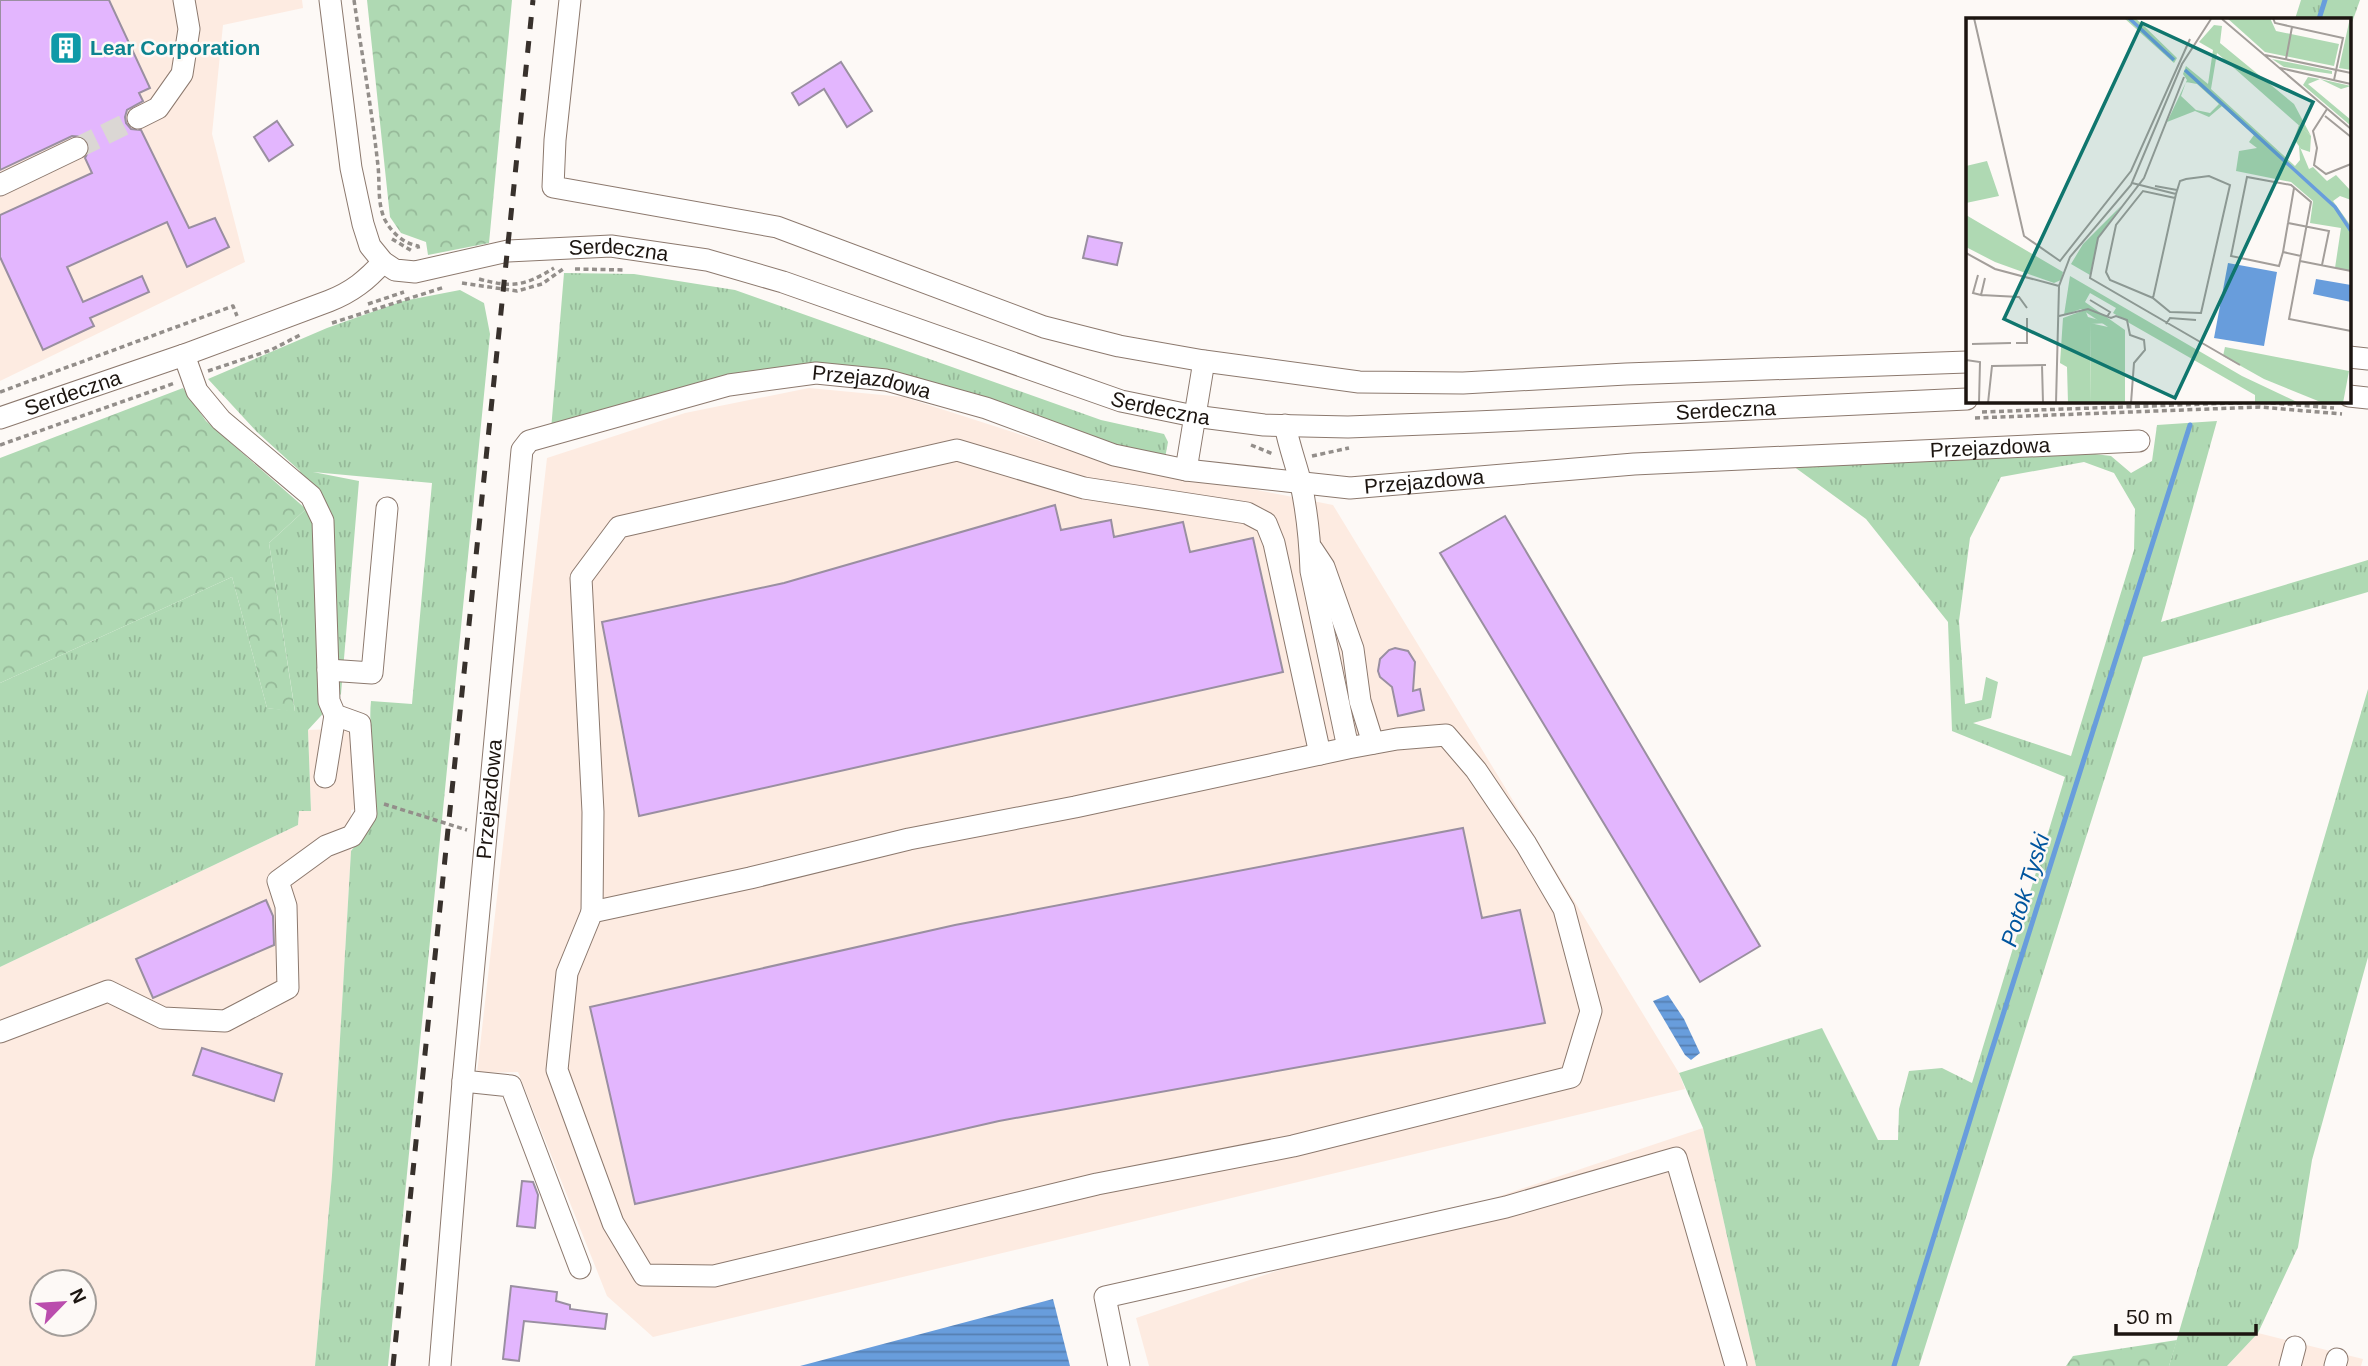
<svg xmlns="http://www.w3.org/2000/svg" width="2368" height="1366" viewBox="0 0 2368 1366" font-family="Arial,sans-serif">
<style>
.built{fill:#fdebe1;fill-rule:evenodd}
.grass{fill:url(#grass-tufts);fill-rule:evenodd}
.forest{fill:url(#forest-crowns)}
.water{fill:url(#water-rules)}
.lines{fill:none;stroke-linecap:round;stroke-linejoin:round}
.stream{stroke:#689ddc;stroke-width:5}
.building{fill:#e3b6fe;stroke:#9a8fa1;stroke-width:2}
.minor-tunnel{stroke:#dbd7d4;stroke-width:21;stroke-dasharray:21 10;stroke-linecap:butt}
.minor-casing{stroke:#8c796e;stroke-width:23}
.path{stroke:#938e8a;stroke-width:3.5;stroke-dasharray:5 3.5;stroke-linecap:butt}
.minor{stroke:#fff;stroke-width:21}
.rail{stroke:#38312c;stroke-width:5;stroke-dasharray:12 12;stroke-linecap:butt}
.labels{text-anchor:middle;stroke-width:5;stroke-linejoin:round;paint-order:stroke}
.culture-label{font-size:21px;font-weight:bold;fill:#0d838f;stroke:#fdf9f6;text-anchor:start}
.street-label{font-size:21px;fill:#1c1510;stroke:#fdf9f6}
.water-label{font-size:23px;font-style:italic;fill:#00559e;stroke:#fdf9f6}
.inset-river{fill:none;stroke:#689ddc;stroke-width:3.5}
.inset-road{fill:none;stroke:#a39e9a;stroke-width:2}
.view{fill:#0f766e;fill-opacity:0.15;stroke:#0f766e;stroke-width:3.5}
.inset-edge{fill:none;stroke:#1c1510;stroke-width:3.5}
</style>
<defs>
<pattern id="grass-tufts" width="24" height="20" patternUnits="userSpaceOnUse" patternTransform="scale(1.75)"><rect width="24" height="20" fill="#afd9b3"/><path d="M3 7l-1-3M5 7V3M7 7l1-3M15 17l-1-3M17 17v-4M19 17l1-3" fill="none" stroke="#96b999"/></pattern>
<pattern id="forest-crowns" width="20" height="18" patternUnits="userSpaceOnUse" patternTransform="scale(1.75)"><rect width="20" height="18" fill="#afd9b3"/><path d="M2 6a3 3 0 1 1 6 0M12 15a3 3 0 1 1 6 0" fill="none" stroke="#96b999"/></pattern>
<pattern id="water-rules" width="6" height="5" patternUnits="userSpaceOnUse" patternTransform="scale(1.75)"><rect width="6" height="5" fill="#689ddc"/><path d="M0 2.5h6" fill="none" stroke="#557fb1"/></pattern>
</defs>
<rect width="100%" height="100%" fill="#fdf9f6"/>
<g class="built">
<path d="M0,0h302l1,8 -80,17 -11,109 33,128 -245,119z"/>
<path d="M809,388l95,9 186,60 243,48 346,568 6,16 -1032,248 -46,-41 -89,-224 -41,1 70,-615 138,-45z"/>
<path d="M354,728l4,81 -7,1v41l-19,324 -17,191h-315v-399l298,-142 1,-14 12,-1 -3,-80zM42,1282h42v42h-42z"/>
<path d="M1703,1128l53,238h-607l-13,-48z"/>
<path d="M2258,1333l105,26 -2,7h-134z"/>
</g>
<g class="grass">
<path d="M2301,0h59l-11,31v-12h-54z"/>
<path d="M564,273l70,1 101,16 366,130 63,14 4,8 -3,16 -348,-91 -266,63z"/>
<path d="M460,290l24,13 6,31 -102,1032h-73l17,-191 19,-324c6,-8 17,-17 20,-27 11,-32 -4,-86 0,-123l41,3 20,-221 -119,-11 46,9 -18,213 -33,36 3,81h-12l-1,14 -298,142v-284l232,-106 35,131 28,3 -26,-168 37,-34 -6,-38 -43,-39 -49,-53 119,-51 76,-27z"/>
<path d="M2217,421l-56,201 207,-62v32l-225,65 -224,709h-163l-53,-238 -24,-55 143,-45 56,112h20l1,-31 10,-38 33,-3 30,15 93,-306 -113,-46 -4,-109 -82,-103 -73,-53 302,-12 16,2 20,17 21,-12 5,-36zM2084,462l30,11 21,36 -1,41 -63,206 -98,-33 18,-5 7,-36 -12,-5 -4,23 -17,4 -6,-83 11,-83 31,-61z"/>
<path d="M2368,689v268l-56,203 -14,87 -40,86 -31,33h-58z"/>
</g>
<g class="forest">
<path d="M367,0h145l-23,243 -61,12 -2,-13 -25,-9 -11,-16z"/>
<path d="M183,388l23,33 100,88 -37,34 26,169 -28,-4 -35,-131 -232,106v-225z"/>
<path d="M2177,1340l-8,26h-103l7,-10z"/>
</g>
<g class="water">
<path d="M1668,995l16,24 16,34 -9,7 -6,-5 -32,-54z"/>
<path d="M1053,1299l17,67h-270z"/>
</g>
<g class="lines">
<g class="stream">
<path d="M2319,19l6,-19"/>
<path d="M1894,1366l88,-285 208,-656"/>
</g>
</g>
<g class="building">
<path d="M0,0h109l41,88 -11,5 4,8 -16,9 -2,7 1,6 5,6 10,1 48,98 26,-10 14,29 -42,20 -20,-45 -100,45 16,35 59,-26 7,16 -59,26 4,8 -51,24 -43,-93v-42l92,-42 -7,-15 5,-10 -6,-11 -12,-1 -72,34z"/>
<path d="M841,62l31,49 -25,16 -23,-38 -25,16 -7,-12z"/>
<path d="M277,121l16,24 -24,16 -15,-24z"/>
<path d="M1088,236l34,7 -5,22 -34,-7z"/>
<path d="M1055,505l6,25 50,-10 3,17 69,-15 7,30 63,-14 30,134 -644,144 -37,-194 182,-39z"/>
<path d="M1505,516l255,430 -60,36 -260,-429z"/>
<path d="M1395,648l13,3 7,11 -2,29 7,-2 4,21 -26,6 -6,-29 -12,-10 -2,-6 2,-12 9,-9z"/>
<path d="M1463,828l19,90 38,-8 25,113 -546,98 -364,83 -45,-197 365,-82z"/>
<path d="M266,900l7,16 1,29 -121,53 -17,-39z"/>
<path d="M202,1048l80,26 -8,27 -81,-26z"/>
<path d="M522,1181l11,1 5,13 -3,33 -18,-2z"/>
<path d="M511,1286l46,6 -1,9 14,4v4l37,5 -2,15 -81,-8 -5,40 -16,-2z"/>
</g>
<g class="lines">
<path class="minor-tunnel" d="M77,148l61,-30"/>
<defs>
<g id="minor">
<path id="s1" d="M330,0l21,168 12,56 7,22 13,16 12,8 20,2 93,-21 103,-5 96,14 76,22 338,119 73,15 70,9 84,2 128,-5 491,-23"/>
<path d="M570,0l-15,140 -2,47 224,40 267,100 75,19 85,15 155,21 104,1 163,-9 341,-12"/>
<path d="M138,118l20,-10 24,-34 7,-45 -5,-29"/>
<path d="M0,185l77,-37"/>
<path d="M2349,357l19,2"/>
<path d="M2349,396l19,2"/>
<path id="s2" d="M0,418l184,-63 145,-54c23,-9 38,-21 54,-39"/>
<path d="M1285,425c4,21 11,39 16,59 6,28 9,58 10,87l37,177 -273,59 -166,32 -159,39 -158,34 -25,61 -10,97 56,153 31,52 70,1 383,-92 196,-38 278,-69 20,-66 -27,-102 -38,-65 -50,-74 -30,-35 -49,4 -49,9"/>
<path d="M1186,470l18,-109"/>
<path d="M1312,549l12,18 29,82 7,52 13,42"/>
<path d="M328,670l44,3 15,-165"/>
<path d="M325,777l10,-62"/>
<path d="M592,912l1,-100 -12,-234 38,-51 338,-77 127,38 163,25 19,10 8,20 46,211"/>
<path d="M0,1032l108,-41 55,27 62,3 63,-33 -2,-82 -8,-25 48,-35 26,-10 14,-22 -6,-90 -25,-9 -6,-14 -6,-180 -12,-25 -90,-76 -24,-29 -13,-36"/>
<path d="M463,1081l48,5 69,182"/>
<path id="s3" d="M440,1366l23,-285 53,-566 6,-65 7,-9 200,-56 87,-12 70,7 100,28 128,47 72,15 164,18 284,-24 505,-23"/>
<path d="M1119,1366l-14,-69 401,-90 170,-49 60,208"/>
<path d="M2290,1366l5,-19"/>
<path d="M2335,1366l2,-7"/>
</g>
</defs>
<use href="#minor" class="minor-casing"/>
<g class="path">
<path d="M354,0c8,55 18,111 24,166 2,18 -1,37 7,54 7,13 18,23 33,26l1,5"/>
<path d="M392,239l20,12"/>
<path d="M575,269l51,1"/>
<path d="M479,279c33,9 46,7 75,-11"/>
<path d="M462,283l55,8 25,-7 21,-15"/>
<path d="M368,304l36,-12"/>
<path d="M332,323l113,-36"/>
<path d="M208,371l63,-21 31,-16"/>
<path d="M0,392l233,-86 4,10"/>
<path d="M1982,412l279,-10 73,6"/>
<path d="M1975,418l285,-11 82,7"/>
<path d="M0,445l175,-62"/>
<path d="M1251,445l22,9"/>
<path d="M1312,456l37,-8"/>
<path d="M384,804l83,26"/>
</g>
<use href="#minor" class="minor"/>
<path class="rail" d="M393,1366l140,-1366"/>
</g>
<defs>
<symbol id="building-square" viewBox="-11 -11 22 22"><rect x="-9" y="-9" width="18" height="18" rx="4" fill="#0f9aa8" stroke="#fdf9f6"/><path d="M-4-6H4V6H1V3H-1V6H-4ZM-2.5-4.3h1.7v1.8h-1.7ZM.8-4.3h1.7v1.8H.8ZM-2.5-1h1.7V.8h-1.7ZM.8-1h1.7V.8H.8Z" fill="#fff"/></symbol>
</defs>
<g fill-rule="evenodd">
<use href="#building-square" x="47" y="29" width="38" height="38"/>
</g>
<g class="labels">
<g class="culture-label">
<text x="90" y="55">Lear Corporation</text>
</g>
<g class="street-label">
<text dy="7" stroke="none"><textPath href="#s1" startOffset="511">Serdeczna</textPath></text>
<text dy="7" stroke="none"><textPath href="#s3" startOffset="1283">Przejazdowa</textPath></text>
<text dy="7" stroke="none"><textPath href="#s2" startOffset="77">Serdeczna</textPath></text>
<text dy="7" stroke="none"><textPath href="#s1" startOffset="1078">Serdeczna</textPath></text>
<text dy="7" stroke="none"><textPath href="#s1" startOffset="1645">Serdeczna</textPath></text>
<text dy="7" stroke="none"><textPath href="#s3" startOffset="2417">Przejazdowa</textPath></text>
<text dy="7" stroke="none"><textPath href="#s3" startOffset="1850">Przejazdowa</textPath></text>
<text dy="7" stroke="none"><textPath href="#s3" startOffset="569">Przejazdowa</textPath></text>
</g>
<g class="water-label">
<text transform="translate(2025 890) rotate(-73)" y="8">Potok Tyski</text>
</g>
</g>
<g transform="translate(1966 18)">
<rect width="385" height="385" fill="#fdf9f6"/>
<path d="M158,0h11l7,6 35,34 -3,5zM261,0h43l6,13 63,13 -5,22 -69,-14zM248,7l8,1 -2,17 74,61 17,32 -94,-83 -6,36 84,77 5,-6 -1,-15 10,24 4,-2 14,14 9,-6 15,16v9l-11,-4 -7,5 18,25v45l-16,-3 6,-40 -31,-5 3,-22 -22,-19 -55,-11 3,-20 18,-3 -8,-6 5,-7 -32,-29 -13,11 -14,-6 -28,11 20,-42 -4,-6 3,-8 22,18 5,-34 -14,-8zM220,64l11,2 22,20 -9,9 -14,-3 -15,-14zM306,41l60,12v3l-48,-7zM342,59l12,2 31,7 -10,3 -21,-10 -12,5 43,36v6l-48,-41zM21,143l12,35 -33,7v-37zM155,188l-23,32 -8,37 -19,-11 12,-20zM104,258l172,100 57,27h-44v-8l-124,-71 -18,-11 3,-5 -26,-15 -5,9 40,28v73h-34l-1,-80 18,4 -27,-18 -17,6z" fill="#afd9b3" fill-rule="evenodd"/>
<path d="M384,0h1v52l-12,-2zM333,107l12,11 -1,16 -9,-3 -7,-10zM0,197l97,57 -2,8 -7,3 -59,-21 -29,-15zM119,292l3,7 22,6 -20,1 1,79h-23l-1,-36 -7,-4 3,-45z" fill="#afd9b3"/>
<path d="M259,329l124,24 -6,32h-20l-59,-24 -41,-23z" fill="#afd9b3"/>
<path d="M262,245l49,9 -13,74 -50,-8zM350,261l35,6v17l-38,-8z" fill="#689ddc"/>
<path class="inset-river" d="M163,0l45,42M219,52l150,137 16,24"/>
<path class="inset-road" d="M8,0l50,218 36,25 71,-90 59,-132M307,0l2,5 68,15 -9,42M256,1l129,110M299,37l86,18M320,41l6,-32M314,50l71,16M218,59l-40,101 -46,60 -8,40 150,87M361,91l-14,22 4,17 -3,17 12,9 25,-10M359,98l26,21M166,165l44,11 -23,104 17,14 31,1 29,-128 -21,-9 -23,3 -6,2 -4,13M189,168l22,4M322,205l6,-35M317,234l-4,14 -48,-10 16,-79 44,8 20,17 -22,117 62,12M0,235l29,16 64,17M335,238l-18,-4 5,-29 41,8 -7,34M334,243l51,10M12,257l-5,18 8,2 4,-17M15,277l38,2 8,11M187,280l-43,-18 -4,-8 10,-47 27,-34 32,7M124,282l20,12 -3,5M93,298l29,-7 23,9 5,-2 11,4 3,15 14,5 1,10 -11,13 -3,40M200,306l4,-6 26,2M50,325h11v-25M6,326l39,-1M0,342l14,2 -1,41M76,347l1,38M22,385l4,-37 54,-1M90,385l3,-117 11,-29 61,-72 51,-121 29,-45"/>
<path class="view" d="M176,5l171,79 -138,296 -171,-79z"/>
<rect width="385" height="385" class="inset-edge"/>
</g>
<g transform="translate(63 1303) rotate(65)"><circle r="33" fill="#fdf9f6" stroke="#a39e9a" stroke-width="2"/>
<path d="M0-5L12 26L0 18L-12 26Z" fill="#ba4dad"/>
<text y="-10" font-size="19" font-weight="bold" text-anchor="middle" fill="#1c1510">N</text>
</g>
<path d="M2116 1324v10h140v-10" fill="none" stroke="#1c1510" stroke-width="3.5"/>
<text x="2126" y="1324" font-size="21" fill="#1c1510" stroke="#fdf9f6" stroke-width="5" paint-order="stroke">50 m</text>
</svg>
